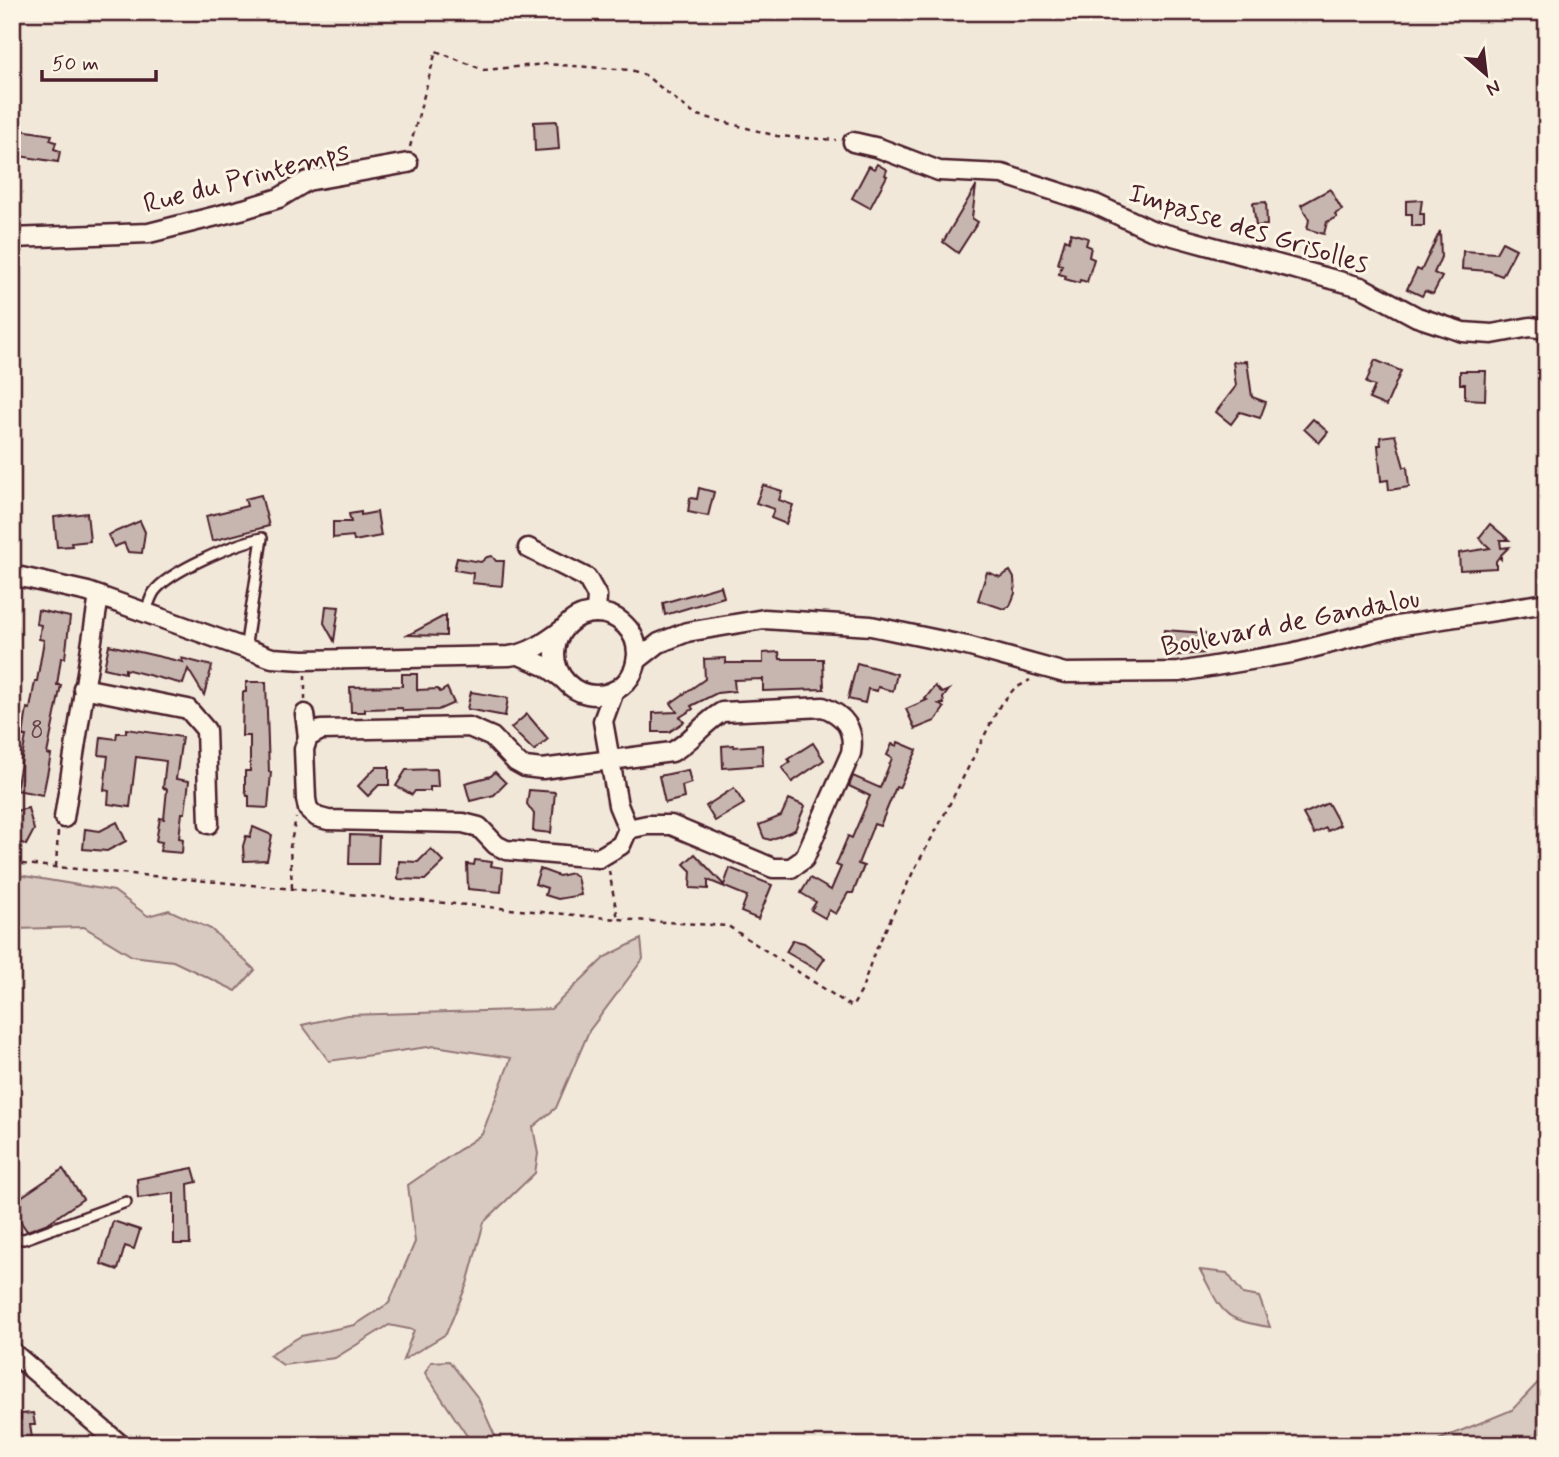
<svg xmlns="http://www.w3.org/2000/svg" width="1559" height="1457" viewBox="0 0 1559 1457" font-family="Mynerve,sans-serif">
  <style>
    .green { fill: #d8cac0; stroke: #917476; stroke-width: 2 }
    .building { fill: #c7b6af; stroke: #4a1f2b; stroke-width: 2 }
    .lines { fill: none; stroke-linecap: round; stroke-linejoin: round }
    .lane-casing { stroke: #4a1f2b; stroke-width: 14 }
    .street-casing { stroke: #4a1f2b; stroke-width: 23 }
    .path { stroke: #4a1f2b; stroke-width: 2.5; stroke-dasharray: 5 5; stroke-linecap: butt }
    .lane { stroke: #fcf5e5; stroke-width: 9 }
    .street { stroke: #fcf5e5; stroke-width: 18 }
    .labels { text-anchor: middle; stroke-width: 6; stroke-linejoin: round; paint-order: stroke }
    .number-label { font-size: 24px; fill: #69454c }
    .street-label { font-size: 28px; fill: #4a1f2b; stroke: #fcf5e5 }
  </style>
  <rect width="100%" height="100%" fill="#f1e8da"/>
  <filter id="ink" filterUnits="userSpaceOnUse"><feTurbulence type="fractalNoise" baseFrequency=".0143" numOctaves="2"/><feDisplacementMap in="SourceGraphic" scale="14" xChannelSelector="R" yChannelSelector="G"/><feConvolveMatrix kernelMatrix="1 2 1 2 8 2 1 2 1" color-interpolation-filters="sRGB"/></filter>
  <g filter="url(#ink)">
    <g class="green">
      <path d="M 12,874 L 114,891 L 148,916 L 169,910 L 211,929 L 255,970 L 236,991 L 173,961 L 132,956 L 84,927 L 16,929 L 12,927 Z"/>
      <path d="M 641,939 L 643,959 L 589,1031 L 556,1108 L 533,1127 L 538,1154 L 535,1173 L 484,1222 L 467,1284 L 446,1334 L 403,1360 L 414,1330 L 389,1325 L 335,1358 L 283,1365 L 269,1355 L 301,1336 L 355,1325 L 389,1303 L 415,1242 L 408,1185 L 482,1134 L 511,1058 L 435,1046 L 329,1061 L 302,1025 L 347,1015 L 551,1009 L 605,957 Z"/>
      <path d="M 1200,1270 L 1227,1273 L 1243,1294 L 1259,1297 L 1270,1327 C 1220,1320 1223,1312 1200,1270 Z"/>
      <path d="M 449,1361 L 478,1398 L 499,1445 L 473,1445 L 425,1373 L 431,1362 Z"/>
      <path d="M 1547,1373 L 1547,1445 L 1426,1445 L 1512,1410 Z"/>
    </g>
    <g class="building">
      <path d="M 557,121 L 559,149 L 535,151 L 534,122 Z"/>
      <path d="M 21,130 L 52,135 L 50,140 L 56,142 L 54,149 L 60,151 L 58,162 L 13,155 Z"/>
      <path d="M 877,164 L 887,170 L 885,175 L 887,176 L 870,208 L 852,198 L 869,166 L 874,169 Z"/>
      <path d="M 976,186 L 972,218 L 978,222 L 958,253 L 943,242 Z"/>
      <path d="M 1330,189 L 1342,210 L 1335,214 L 1337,217 L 1327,222 L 1324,234 L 1307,229 L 1309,220 L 1301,205 Z"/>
      <path d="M 1422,200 L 1420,214 L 1424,214 L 1424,226 L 1412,226 L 1412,214 L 1406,214 L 1406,201 Z"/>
      <path d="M 1266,202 L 1267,225 L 1256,226 L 1253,203 Z"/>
      <path d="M 1440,231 L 1441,257 L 1434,273 L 1442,277 L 1433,294 L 1425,291 L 1422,296 L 1407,289 L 1417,269 L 1421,271 Z"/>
      <path d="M 1071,233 L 1088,238 L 1086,245 L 1091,247 L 1089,257 L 1094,259 L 1087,282 L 1080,280 L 1079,283 L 1065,279 L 1066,276 L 1059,274 L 1062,265 L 1058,264 L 1065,239 L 1069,241 Z"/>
      <path d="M 1502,242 L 1516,249 L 1502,276 L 1489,271 L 1462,269 L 1463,251 L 1496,253 Z"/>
      <path d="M 1375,360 L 1401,371 L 1386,406 L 1369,399 L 1375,386 L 1366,383 Z"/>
      <path d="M 1247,361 L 1252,397 L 1266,402 L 1260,418 L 1240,412 L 1231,424 L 1216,412 L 1236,386 L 1233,362 Z"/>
      <path d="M 1460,371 L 1486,371 L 1485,400 L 1465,399 L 1465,384 L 1460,384 Z"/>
      <path d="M 1313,419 L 1328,432 L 1319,443 L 1304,429 Z"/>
      <path d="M 1395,435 L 1404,467 L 1407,467 L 1409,487 L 1389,490 L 1388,480 L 1381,481 L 1378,445 L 1381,445 L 1380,437 Z"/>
      <path d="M 763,485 L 782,491 L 779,500 L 793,505 L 786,524 L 771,518 L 774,509 L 756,503 Z"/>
      <path d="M 699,488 L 714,492 L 708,516 L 688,512 L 690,498 L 697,499 Z"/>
      <path d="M 261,495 L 269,526 L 212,541 L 206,516 L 247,506 L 245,499 Z"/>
      <path d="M 361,512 L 361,515 L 377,512 L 381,536 L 354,541 L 353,536 L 333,538 L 333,522 L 351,522 L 349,514 Z"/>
      <path d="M 87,513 L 90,541 L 71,543 L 72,546 L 57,547 L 54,517 Z"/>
      <path d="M 140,521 L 145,532 L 142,553 L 128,552 L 124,543 L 114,547 L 108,535 Z"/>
      <path d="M 1490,524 L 1509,540 L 1500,540 L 1501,548 L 1509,547 L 1501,555 L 1501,559 L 1499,557 L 1496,561 L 1496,568 L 1460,570 L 1459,553 L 1490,548 L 1479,538 Z"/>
      <path d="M 492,556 L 496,561 L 504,561 L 502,586 L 472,583 L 473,573 L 454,570 L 457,558 L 481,562 L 487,557 Z"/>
      <path d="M 1010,571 L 1014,578 L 1015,593 L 1010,606 L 1004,609 L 978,600 L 987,572 L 1000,577 Z"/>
      <path d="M 721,586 L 724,597 L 665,615 L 663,603 Z"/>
      <path d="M 326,606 L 339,607 L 334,641 L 324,623 Z"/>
      <path d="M 38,610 L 70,617 L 65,658 L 61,658 L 57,685 L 61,685 L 47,754 L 51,755 L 43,795 L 16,790 L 26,736 L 23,736 L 27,708 L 30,709 L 35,681 L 37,681 L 44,640 L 39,639 L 41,625 L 36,624 Z"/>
      <path d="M 446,615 L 446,636 L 408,635 Z"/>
      <path d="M 1164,630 L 1205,633 L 1204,653 L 1169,656 L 1170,647 L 1162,646 Z"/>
      <path d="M 109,645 L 183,662 L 181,658 L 212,666 L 204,695 L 188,669 L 183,684 L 125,669 L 125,673 L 104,668 Z"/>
      <path d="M 779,652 L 780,659 L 823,659 L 824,689 L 763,691 L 763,679 L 734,680 L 735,691 L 717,693 L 691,706 L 693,709 L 680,717 L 684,722 L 669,732 L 653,732 L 653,713 L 677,712 L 671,703 L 705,679 L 704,659 L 726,658 L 726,663 L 763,663 L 763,653 Z"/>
      <path d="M 857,663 L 897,674 L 893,691 L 878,687 L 877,691 L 868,689 L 865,703 L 848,699 Z"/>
      <path d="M 402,674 L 417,674 L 417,690 L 438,689 L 440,692 L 447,688 L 454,703 L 438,710 L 403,711 L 402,708 L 365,709 L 365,712 L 351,712 L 350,687 L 402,686 Z"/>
      <path d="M 246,682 L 266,682 L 269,772 L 271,772 L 268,808 L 249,807 L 249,796 L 247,796 L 245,789 L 245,771 L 250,771 L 250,736 L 242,736 L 243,692 L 246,692 Z"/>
      <path d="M 935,686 L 942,693 L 949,690 L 943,698 L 944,704 L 939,704 L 944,708 L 935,721 L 915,729 L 906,709 L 927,700 L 925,699 Z"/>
      <path d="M 471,692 L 508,698 L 505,716 L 467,709 Z"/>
      <path d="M 527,714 L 548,739 L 534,751 L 511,728 Z"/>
      <path d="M 126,729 L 182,737 L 176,779 L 189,781 L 185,813 L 182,813 L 179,838 L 183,839 L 182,853 L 160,851 L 162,842 L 156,841 L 160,818 L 164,819 L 167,789 L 163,788 L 166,761 L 136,757 L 130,807 L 108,804 L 109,791 L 104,790 L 108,756 L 99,755 L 101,737 L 116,739 L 117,733 L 126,733 Z"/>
      <path d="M 898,742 L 917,750 L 899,788 L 896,787 L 880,826 L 874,824 L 858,864 L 864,866 L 853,893 L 848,893 L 836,914 L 829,910 L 825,918 L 811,910 L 816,902 L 801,893 L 810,878 L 831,890 L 841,867 L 836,865 L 848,836 L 852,838 L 870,796 L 849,786 L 853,776 L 880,788 L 892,758 L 887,755 L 892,744 L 897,746 Z"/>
      <path d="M 813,743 L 824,760 L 792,782 L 782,768 L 790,762 L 788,759 Z"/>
      <path d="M 734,745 L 734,747 L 762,745 L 763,765 L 723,768 L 722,746 Z"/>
      <path d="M 376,767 L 389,767 L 389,785 L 379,785 L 368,796 L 358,786 Z"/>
      <path d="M 437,769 L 438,787 L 430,787 L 430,791 L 415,791 L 412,795 L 396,786 L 406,770 Z"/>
      <path d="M 688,770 L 691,783 L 682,786 L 684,798 L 665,803 L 659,776 Z"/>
      <path d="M 495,772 L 506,783 L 494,795 L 470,801 L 465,783 L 491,776 Z"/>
      <path d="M 734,788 L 744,804 L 715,821 L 706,806 Z"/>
      <path d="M 529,790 L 555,792 L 551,833 L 533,831 L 534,814 L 527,804 Z"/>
      <path d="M 789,799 L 805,806 L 795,830 L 770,840 L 764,838 L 759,825 L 781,816 Z"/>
      <path d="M 1328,803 L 1340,825 L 1328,831 L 1326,828 L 1314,834 L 1303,814 Z"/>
      <path d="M 28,808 L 34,830 L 26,845 L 12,837 L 16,831 L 12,812 Z"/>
      <path d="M 117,822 L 126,841 L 107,851 L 83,849 L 85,829 L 100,831 Z"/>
      <path d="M 253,827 L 272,835 L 267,860 L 244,861 L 243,846 L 246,836 L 250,837 Z"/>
      <path d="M 350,835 L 379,836 L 378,864 L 349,864 Z"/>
      <path d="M 431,849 L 444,862 L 425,880 L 398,879 L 399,861 L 418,862 Z"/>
      <path d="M 695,854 L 724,885 L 730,868 L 772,885 L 758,919 L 741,912 L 747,896 L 708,880 L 708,889 L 690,888 L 691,871 L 684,864 Z"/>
      <path d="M 475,860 L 492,862 L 491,866 L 503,868 L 501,892 L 468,889 L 467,864 L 474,865 Z"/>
      <path d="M 540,869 L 559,876 L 572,873 L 577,877 L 581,895 L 558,899 L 545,895 L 547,888 L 535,884 Z"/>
      <path d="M 793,940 L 804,943 L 825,958 L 817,970 L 786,952 Z"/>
      <path d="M 193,1168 L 197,1182 L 188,1184 L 190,1244 L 174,1244 L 174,1193 L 138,1198 L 137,1179 Z"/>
      <path d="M 63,1169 L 83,1199 L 48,1223 L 27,1231 L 12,1209 L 12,1203 Z"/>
      <path d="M 113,1221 L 140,1230 L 134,1249 L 125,1246 L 118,1270 L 101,1264 Z"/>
      <path d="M 33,1413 L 35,1425 L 30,1425 L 32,1438 L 12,1441 L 12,1420 L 21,1419 L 21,1414 Z"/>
    </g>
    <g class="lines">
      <g class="lane-casing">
        <g id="lane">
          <path d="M 145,613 C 148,607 150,598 154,592 C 169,571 236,543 262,538 L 245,650"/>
          <path d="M 12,1238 L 24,1239 L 126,1202"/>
        </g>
      </g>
      <g class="street-casing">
        <g id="street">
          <path d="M 853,142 L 879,148 L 939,171 L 1002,174 L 1095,204 L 1151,230 L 1361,287 L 1417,317 L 1463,332 L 1492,334 L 1530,327 L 1547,329"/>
          <path d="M 12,238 L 149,233 L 244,209 L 279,198 L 307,181 L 408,163"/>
          <path d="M 528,548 L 587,578 L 597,596 L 596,613"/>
          <path d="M 12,575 L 88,592 L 272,658 L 304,660 L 509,656 C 529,654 546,642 562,630"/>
          <circle cx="596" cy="654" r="41"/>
          <path d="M 519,655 L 547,667 L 562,678"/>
          <path d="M 636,661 L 659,643 L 687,632 L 764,619 L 871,626 L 967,646 L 1065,673 L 1179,672 L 1292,653 L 1397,626 L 1547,603"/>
          <path d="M 83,688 L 188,709 L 206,730 L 209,824"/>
          <path d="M 305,714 L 308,737 L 304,749 L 306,799 L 308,809 L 317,817 L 328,820 L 463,823 L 479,827 L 496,845 L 506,850 L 599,858 L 621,845 L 628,829 L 618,805 L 603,721 L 614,691"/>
          <path d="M 308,737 L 321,730 L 469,727 L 492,737 L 516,762 L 525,767 L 542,769 L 672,752 C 691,742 703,723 722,712 L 823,707 C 845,715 855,730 851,753 L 804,859 L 791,868 L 773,868 L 671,825 L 647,825 L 628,829"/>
          <path d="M 64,818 L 99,596"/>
          <path d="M 12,1352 L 121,1445"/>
        </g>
      </g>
      <g class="path">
        <path d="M 410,147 L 436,51 L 484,70 L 546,64 L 631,70 L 645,75 L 694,114 L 777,136 L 836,140"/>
        <path d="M 305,675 L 305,700"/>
        <path d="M 12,863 L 618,919 L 728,926 L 852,1007 L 861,992 L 873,956 L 914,870 L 940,823 L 1000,705 L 1014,689 L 1030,680"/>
        <path d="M 56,867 L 58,831"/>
        <path d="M 609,871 L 618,919"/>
        <path d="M 292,888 L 290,847 L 296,818"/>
      </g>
      <use href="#lane" class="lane"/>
      <use href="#street" class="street"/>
    </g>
  </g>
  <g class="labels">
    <g class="number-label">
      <text x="37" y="737">8</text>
    </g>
    <g class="street-label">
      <text transform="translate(246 176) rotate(-15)" y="10">Rue du Printemps</text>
      <text transform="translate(1249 227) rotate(17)" y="10">Impasse des Grisolles</text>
      <text transform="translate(1290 621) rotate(-11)" y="10">Boulevard de Gandalou</text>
    </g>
  </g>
  <rect width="1559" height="1457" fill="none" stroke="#fcf5e5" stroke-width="42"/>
  <rect x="21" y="21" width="1517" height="1415" fill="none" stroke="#4a1f2b" stroke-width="2.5" filter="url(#ink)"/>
  <g transform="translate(1486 74) rotate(152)" stroke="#fcf5e5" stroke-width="5" paint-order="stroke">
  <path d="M0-5L12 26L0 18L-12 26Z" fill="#4a1f2b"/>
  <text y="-10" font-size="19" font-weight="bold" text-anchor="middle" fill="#4a1f2b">N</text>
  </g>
  <path d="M42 70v10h114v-10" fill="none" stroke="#4a1f2b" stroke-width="3.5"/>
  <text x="52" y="70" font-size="21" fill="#4a1f2b" stroke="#fcf5e5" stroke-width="5" paint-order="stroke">50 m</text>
</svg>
